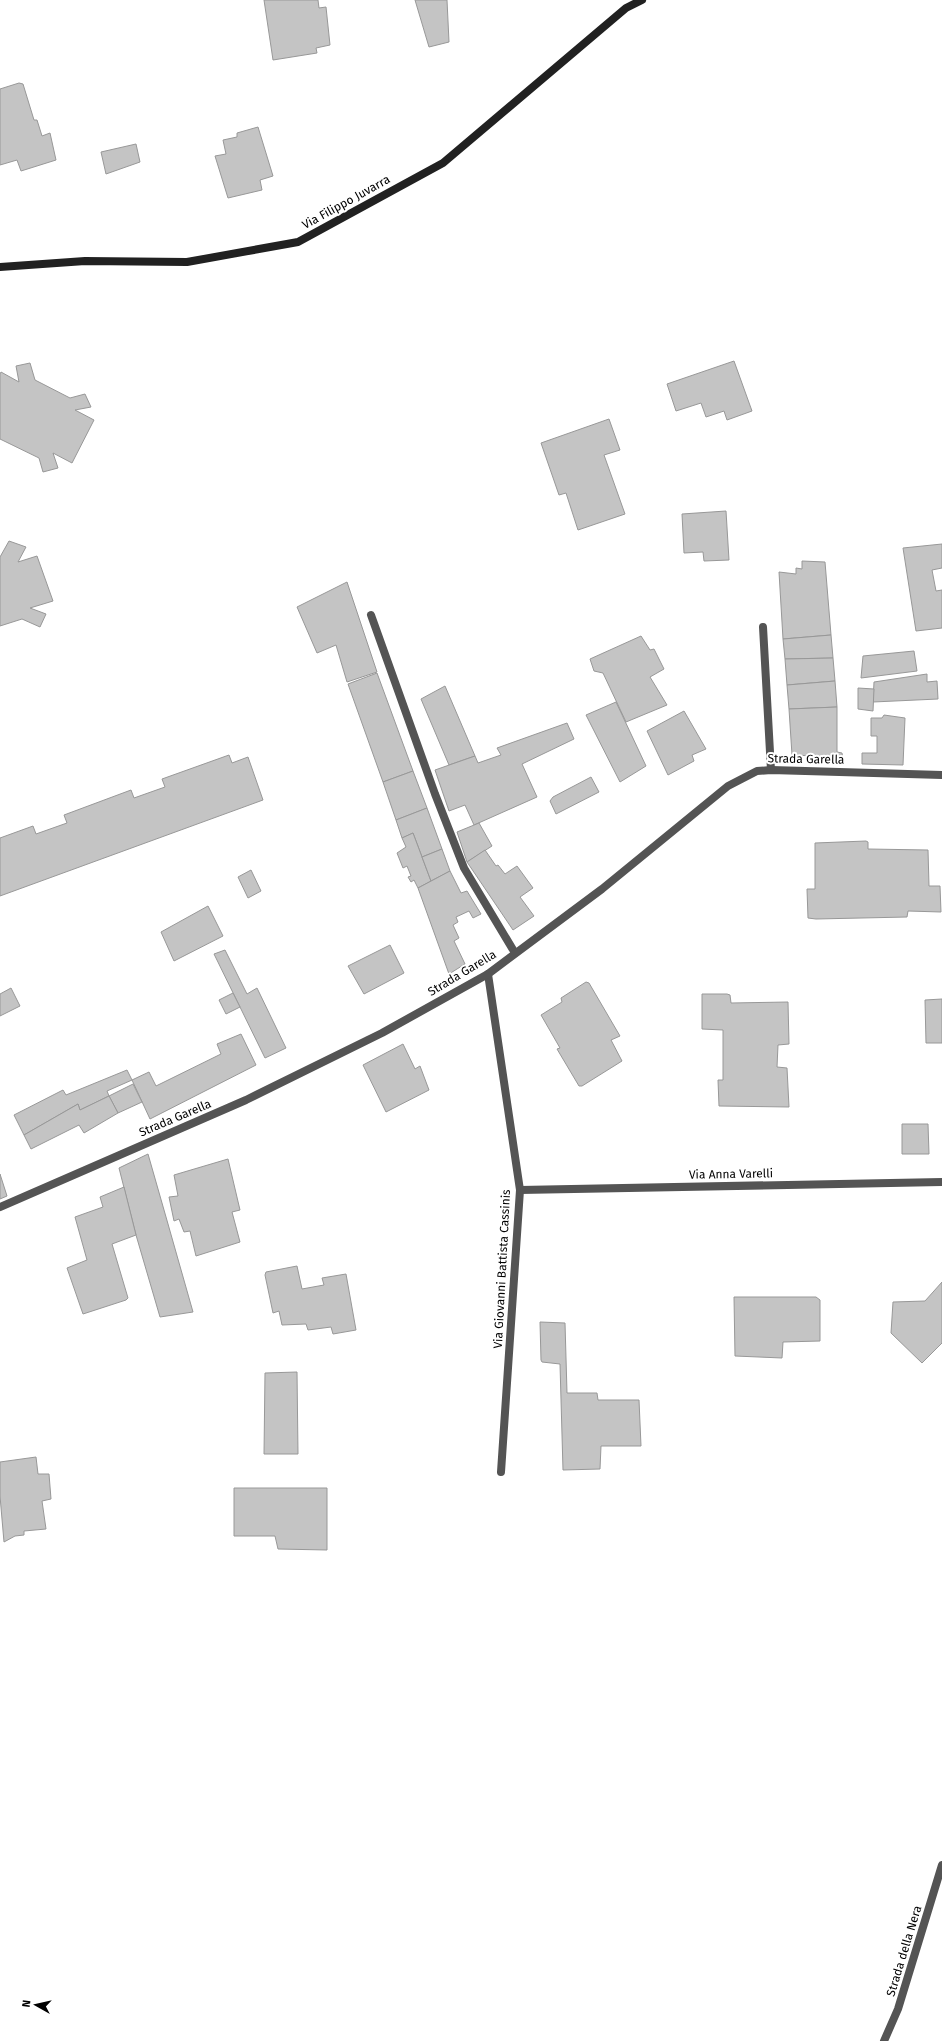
<svg xmlns="http://www.w3.org/2000/svg" width="942" height="2041" viewBox="0 0 942 2041" font-family="'Fira Sans',sans-serif">
  <style>
    .building { fill: #c4c4c4; stroke: #989898 }
    .lines { fill: none; stroke-linecap: round; stroke-linejoin: round }
    .service { stroke: #545454; stroke-width: 8 }
    .minor { stroke: #545454; stroke-width: 8 }
    .secondary { stroke: #212121; stroke-width: 8 }
    .labels { text-anchor: middle; stroke-width: 4; stroke-linejoin: round; paint-order: stroke }
    .street-label { font-size: 12px; fill: #000; stroke: #fff }
  </style>
  <rect width="100%" height="100%" fill="#fff"/>
  <g class="building">
    <path d="M 264,0 L 318,0 L 319,8 L 326,7 L 330,45 L 316,48 L 317,53 L 273,60 Z"/>
    <path d="M 415,0 L 447,0 L 449,42 L 429,47 Z"/>
    <path d="M 19,83 L 23,84 L 34,120 L 37,120 L 42,136 L 50,133 L 56,160 L 21,171 L 17,160 L 0,165 L 0,89 Z"/>
    <path d="M 258,127 L 273,176 L 260,180 L 262,190 L 228,198 L 215,156 L 226,154 L 223,140 L 237,137 L 237,133 Z"/>
    <path d="M 136,144 L 140,162 L 106,174 L 101,152 Z"/>
    <path d="M 734,361 L 752,411 L 727,420 L 724,411 L 706,417 L 701,403 L 676,411 L 667,384 Z"/>
    <path d="M 30,363 L 35,380 L 70,398 L 85,394 L 91,407 L 75,410 L 94,420 L 72,463 L 53,453 L 58,468 L 43,472 L 39,458 L 0,439 L 0,374 L 1,372 L 19,382 L 16,366 Z"/>
    <path d="M 609,419 L 620,450 L 604,455 L 625,514 L 578,530 L 566,493 L 559,495 L 541,443 Z"/>
    <path d="M 726,511 L 729,560 L 704,561 L 703,552 L 684,553 L 682,514 Z"/>
    <path d="M 9,541 L 26,547 L 18,562 L 37,556 L 53,601 L 30,608 L 46,614 L 40,627 L 22,619 L 0,626 L 0,557 Z"/>
    <path d="M 942,544 L 942,568 L 932,570 L 936,591 L 942,590 L 942,628 L 916,631 L 903,548 Z"/>
    <path d="M 802,561 L 825,562 L 831,635 L 783,639 L 779,572 L 796,574 L 796,568 L 802,569 Z"/>
    <path d="M 347,582 L 377,672 L 347,682 L 336,645 L 317,653 L 297,607 Z"/>
    <path d="M 831,635 L 833,658 L 785,659 L 783,639 Z"/>
    <path d="M 641,636 L 650,650 L 654,649 L 664,669 L 650,677 L 667,705 L 626,722 L 603,673 L 594,671 L 590,659 Z"/>
    <path d="M 914,651 L 917,671 L 861,678 L 863,656 Z"/>
    <path d="M 833,658 L 835,681 L 787,685 L 785,659 Z"/>
    <path d="M 377,673 L 413,771 L 383,782 L 348,684 Z"/>
    <path d="M 927,674 L 927,682 L 937,681 L 938,699 L 873,702 L 874,682 Z"/>
    <path d="M 835,681 L 837,707 L 789,709 L 787,685 Z"/>
    <path d="M 445,686 L 475,756 L 449,765 L 421,699 Z"/>
    <path d="M 858,688 L 874,689 L 873,711 L 858,709 Z"/>
    <path d="M 616,702 L 646,766 L 620,782 L 586,715 Z"/>
    <path d="M 837,707 L 837,752 L 842,753 L 844,764 L 839,764 L 838,757 L 792,755 L 789,709 Z"/>
    <path d="M 684,711 L 706,749 L 692,755 L 694,761 L 668,775 L 647,731 Z"/>
    <path d="M 884,715 L 905,718 L 903,765 L 862,764 L 862,753 L 877,753 L 877,736 L 871,736 L 871,718 L 882,718 Z"/>
    <path d="M 567,723 L 574,739 L 522,764 L 537,797 L 474,825 L 465,805 L 449,811 L 435,770 L 475,756 L 478,763 L 501,755 L 497,748 Z"/>
    <path d="M 229,755 L 232,763 L 248,757 L 263,800 L 0,896 L 0,838 L 33,826 L 36,834 L 67,823 L 64,815 L 131,790 L 134,798 L 165,787 L 162,779 Z"/>
    <path d="M 413,771 L 427,808 L 396,820 L 383,782 Z"/>
    <path d="M 591,777 L 599,792 L 556,814 L 550,801 L 553,797 Z"/>
    <path d="M 427,808 L 442,849 L 422,857 L 413,833 L 402,838 L 396,820 Z"/>
    <path d="M 479,823 L 492,846 L 467,862 L 457,832 Z"/>
    <path d="M 413,833 L 431,881 L 418,888 L 414,880 L 411,882 L 408,877 L 411,876 L 407,866 L 403,868 L 397,853 L 406,847 L 402,838 Z"/>
    <path d="M 866,841 L 868,842 L 868,849 L 928,850 L 929,886 L 940,886 L 941,912 L 908,911 L 907,917 L 816,919 L 808,918 L 807,889 L 815,889 L 815,843 Z"/>
    <path d="M 442,849 L 450,871 L 431,881 L 422,857 Z"/>
    <path d="M 485,850 L 496,866 L 498,865 L 505,874 L 517,866 L 533,888 L 520,897 L 534,916 L 513,930 L 467,862 Z"/>
    <path d="M 251,870 L 261,891 L 248,898 L 238,877 Z"/>
    <path d="M 450,871 L 461,893 L 467,891 L 481,914 L 473,918 L 469,911 L 456,917 L 458,922 L 453,925 L 459,938 L 454,941 L 465,964 L 449,974 L 418,888 Z"/>
    <path d="M 208,906 L 223,936 L 174,961 L 161,932 Z"/>
    <path d="M 390,945 L 404,973 L 364,994 L 348,966 Z"/>
    <path d="M 225,950 L 247,994 L 257,988 L 286,1048 L 265,1058 L 214,954 Z"/>
    <path d="M 586,982 L 589,983 L 620,1036 L 611,1040 L 622,1061 L 582,1086 L 579,1086 L 557,1049 L 560,1048 L 541,1015 L 562,1002 L 561,998 Z"/>
    <path d="M 11,988 L 20,1006 L 0,1016 L 0,994 Z"/>
    <path d="M 233,993 L 240,1007 L 226,1014 L 219,1000 Z"/>
    <path d="M 702,994 L 727,994 L 730,995 L 731,1003 L 788,1002 L 789,1044 L 778,1045 L 777,1067 L 787,1068 L 789,1107 L 719,1106 L 718,1080 L 723,1080 L 723,1030 L 702,1029 Z"/>
    <path d="M 942,999 L 942,1043 L 926,1043 L 925,1000 Z"/>
    <path d="M 241,1034 L 256,1065 L 150,1119 L 132,1080 L 149,1072 L 156,1086 L 221,1054 L 217,1044 Z"/>
    <path d="M 403,1044 L 415,1069 L 420,1066 L 429,1090 L 386,1112 L 363,1065 Z"/>
    <path d="M 127,1070 L 132,1080 L 107,1091 L 109,1096 L 80,1110 L 78,1104 L 24,1135 L 14,1115 L 63,1090 L 66,1095 Z"/>
    <path d="M 133,1084 L 142,1102 L 118,1113 L 109,1096 Z"/>
    <path d="M 109,1096 L 118,1113 L 84,1133 L 79,1125 L 31,1149 L 24,1135 L 78,1104 L 80,1110 Z"/>
    <path d="M 902,1124 L 928,1124 L 929,1154 L 902,1154 Z"/>
    <path d="M 148,1154 L 168,1224 L 193,1312 L 160,1317 L 136,1235 L 119,1168 Z"/>
    <path d="M 228,1159 L 240,1210 L 232,1212 L 240,1242 L 196,1256 L 190,1231 L 184,1232 L 179,1219 L 174,1221 L 169,1197 L 178,1196 L 174,1175 Z"/>
    <path d="M 0,1174 L 7,1196 L 0,1199 Z"/>
    <path d="M 124,1187 L 136,1235 L 112,1244 L 128,1298 L 126,1300 L 83,1314 L 67,1268 L 87,1260 L 75,1217 L 103,1207 L 100,1197 Z"/>
    <path d="M 297,1266 L 302,1289 L 324,1285 L 322,1278 L 346,1274 L 356,1330 L 333,1334 L 331,1327 L 308,1330 L 306,1324 L 282,1325 L 279,1311 L 273,1313 L 265,1275 L 266,1272 Z"/>
    <path d="M 942,1282 L 942,1343 L 922,1363 L 891,1333 L 893,1302 L 925,1301 Z"/>
    <path d="M 734,1297 L 816,1297 L 820,1300 L 820,1341 L 783,1342 L 782,1358 L 735,1356 Z"/>
    <path d="M 540,1322 L 565,1323 L 567,1393 L 597,1393 L 598,1400 L 639,1400 L 641,1446 L 601,1446 L 600,1469 L 563,1470 L 560,1364 L 542,1362 L 541,1360 Z"/>
    <path d="M 297,1372 L 298,1454 L 264,1454 L 265,1373 Z"/>
    <path d="M 36,1457 L 38,1474 L 49,1474 L 51,1499 L 42,1501 L 46,1529 L 24,1531 L 24,1535 L 15,1536 L 4,1542 L 0,1496 L 0,1462 Z"/>
    <path d="M 234,1488 L 327,1488 L 327,1550 L 278,1549 L 275,1536 L 234,1536 Z"/>
  </g>
  <g class="lines">
    <path class="service" d="M 371,615 L 435,794 L 464,868 L 515,953"/>
    <g class="minor">
      <path d="M 763,627 L 771,770"/>
      <path d="M 488,974 L 520,1190 L 501,1472"/>
      <path d="M 520,1190 L 942,1182"/>
      <path d="M 0,1207 L 246,1100 L 382,1033 L 488,974 L 602,889 L 728,786 L 757,771 L 771,770 L 942,775"/>
      <path d="M 884,2041 L 898,2009 L 942,1865"/>
    </g>
    <path class="secondary" d="M 0,267 L 85,261 L 187,262 L 298,242 L 443,163 L 626,8 L 642,0"/>
  </g>
  <g class="labels">
    <g class="street-label">
      <text transform="translate(346 202) rotate(-29)" y="4">Via Filippo Juvarra</text>
      <text transform="translate(806 759) rotate(1)" y="4">Strada Garella</text>
      <text transform="translate(462 973) rotate(-31)" y="4">Strada Garella</text>
      <text transform="translate(175 1118) rotate(-23)" y="4">Strada Garella</text>
      <text transform="translate(731 1174) rotate(-1)" y="4">Via Anna Varelli</text>
      <text transform="translate(502 1269) rotate(-87)" y="4">Via Giovanni Battista Cassinis</text>
      <text transform="translate(904 1951) rotate(-73)" y="4">Strada della Nera</text>
    </g>
  </g>
  <g transform="translate(36 2005) rotate(278)" stroke="#ffffff" stroke-width="3" paint-order="stroke">
  <path d="M0-3L7 15L0 10L-7 15Z" fill="#000000"/>
  <text y="-6" font-size="11" font-weight="bold" text-anchor="middle" fill="#000000">N</text>
  </g>
</svg>
